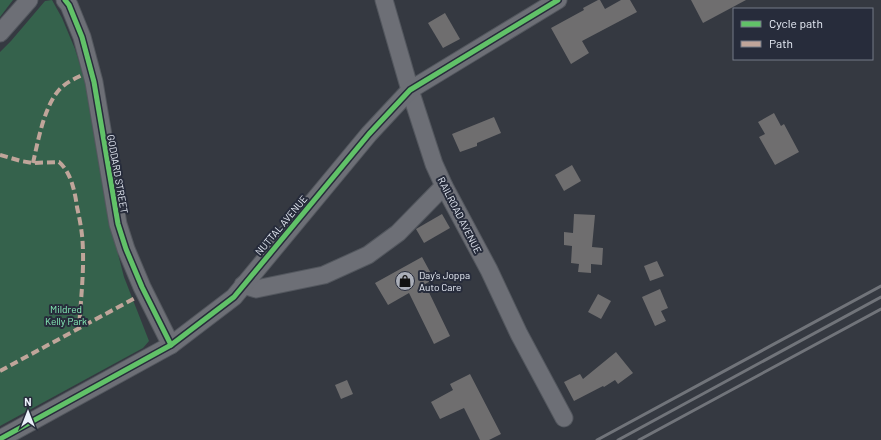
<svg xmlns="http://www.w3.org/2000/svg" width="881" height="440" viewBox="0 0 881 440" font-family="Barlow,sans-serif">
  <style>
    .green { fill: #35624c }
    .building { fill: #6f6e6f }
    .lines { fill: none; stroke-linecap: round; stroke-linejoin: round }
    .minor-casing { stroke: #53575e; stroke-width: 19 }
    .minor { stroke: #6d6f76; stroke-width: 17 }
    .rail { stroke: #71747a; stroke-width: 3 }
    .quiet { stroke: #c0a59a; stroke-width: 4; stroke-dasharray: 8 4; stroke-linecap: butt }
    .cycleway-casing { stroke: #272c3b; stroke-width: 8 }
    .cycleway { stroke: #61c268; stroke-width: 5 }
    .labels { text-anchor: middle; stroke-width: 4; stroke-linejoin: round; paint-order: stroke }
    .street-label { font-size: 10px; fill: #eaeff9; stroke: #272c3b }
    .poi-label { font-size: 10px; fill: #eaeff9; stroke: #272c3b; text-anchor: start }
    .park-label { font-size: 10px; fill: #87eeb9; stroke: #272c3b }
  </style>
  <rect width="100%" height="100%" fill="#353941"/>
  <g class="green">
    <path d="M 0,0 L 13,0 L 0,17 Z"/>
    <path d="M 52,0 L 62,18 L 75,49 L 85,81 L 111,227 L 124,277 L 149,341 L 143,348 L 0,426 L 0,52 L 11,41 L 45,1 Z"/>
  </g>
  <g class="building">
    <path d="M 598,0 L 600,0 L 605,9 L 621,0 L 630,0 L 637,12 L 582,41 L 589,53 L 571,64 L 551,28 L 584,10 L 583,8 Z"/>
    <path d="M 691,0 L 746,0 L 703,23 Z"/>
    <path d="M 445,13 L 460,39 L 443,48 L 428,23 Z"/>
    <path d="M 774,113 L 781,126 L 784,124 L 799,152 L 775,165 L 759,137 L 765,134 L 758,122 Z"/>
    <path d="M 494,117 L 501,133 L 477,143 L 477,146 L 460,152 L 452,134 Z"/>
    <path d="M 572,165 L 581,181 L 564,191 L 555,175 Z"/>
    <path d="M 442,214 L 450,228 L 424,243 L 416,229 Z"/>
    <path d="M 574,214 L 595,215 L 592,247 L 603,248 L 602,265 L 591,264 L 591,273 L 578,272 L 579,264 L 571,263 L 572,246 L 564,245 L 564,232 L 573,233 Z"/>
    <path d="M 422,257 L 434,279 L 425,284 L 450,336 L 434,344 L 409,293 L 388,305 L 375,283 Z"/>
    <path d="M 657,261 L 664,276 L 650,281 L 644,266 Z"/>
    <path d="M 660,289 L 668,308 L 661,311 L 666,321 L 655,326 L 642,297 Z"/>
    <path d="M 598,294 L 611,301 L 601,319 L 588,312 Z"/>
    <path d="M 616,352 L 633,373 L 618,384 L 615,380 L 604,387 L 603,386 L 574,401 L 564,382 L 580,374 L 583,379 Z"/>
    <path d="M 470,374 L 501,434 L 489,440 L 480,440 L 464,408 L 440,419 L 431,402 L 453,390 L 450,384 Z"/>
    <path d="M 347,380 L 353,394 L 341,399 L 335,385 Z"/>
  </g>
  <g class="lines">
    <g class="minor-casing">
      <g id="minor">
        <path d="M 65,0 L 69,5 L 82,37 L 94,82 L 118,224 L 126,249 L 142,287 L 171,345"/>
        <path d="M 384,0 L 410,90 L 434,164 L 444,186 L 489,270 L 519,334 L 564,418"/>
        <path d="M 0,33 L 29,0"/>
        <path d="M 243,285 L 256,289 L 324,275 L 368,255 L 398,233 L 444,186"/>
        <path d="M 0,439 L 171,345 L 234,297 L 369,134 L 410,90 L 558,0"/>
      </g>
    </g>
    <use href="#minor" class="minor"/>
    <g class="rail">
      <path d="M 597,440 L 881,286"/>
      <path d="M 618,440 L 881,297"/>
      <path d="M 639,440 L 881,309"/>
    </g>
    <g class="quiet">
      <path d="M 0,155 L 21,161 L 33,163 L 59,162 C 71,172 75,192 77,207 C 79,216 81,226 82,235 C 85,265 81,297 79,328"/>
      <path d="M 33,163 C 38,141 44,107 59,90 C 65,83 74,79 82,75"/>
      <path d="M 0,371 L 135,298"/>
    </g>
    <g class="cycleway-casing">
      <g id="cycleway">
        <path d="M 65,0 L 69,5 L 82,37 L 94,82 L 118,224 L 126,249 L 142,287 L 171,345"/>
        <path d="M 0,439 L 171,345 L 234,297 L 369,134 L 410,90 L 558,0"/>
      </g>
    </g>
    <use href="#cycleway" class="cycleway"/>
  </g>
  <defs>
    <g id="shop-disc" transform="scale(1)"><circle r="9.5" fill="#abafb9" stroke="#272c3b"/><path d="M-5-2.5h2.3a2.7 3.5 0 0 1 5.4 0H5L5.5 6h-11ZM-1.5-2.5h3a1.5 2.3 0 0 0-3 0Z" fill="#111"/></g>
  </defs>
  <g fill-rule="evenodd">
    <use href="#shop-disc" x="405" y="281"/>
  </g>
  <g class="labels">
    <g class="street-label">
      <text transform="translate(118 174) rotate(80)" y="4">GODDARD STREET</text>
      <text transform="translate(460 215) rotate(63)" y="4">RAILROAD AVENUE</text>
      <text transform="translate(281 225) rotate(-50)" y="4">NUTTAL AVENUE</text>
    </g>
    <g class="poi-label">
      <text x="419" y="279">Day's Joppa<tspan x="419" dy="12">Auto Care</tspan></text>
    </g>
    <g class="park-label">
      <text x="66" y="313">Mildred<tspan x="66" dy="12">Kelly Park</tspan></text>
    </g>
  </g>
  <rect x="733" y="8" width="140" height="52" fill="#272c3b" stroke="#757a87"/>
  <rect x="741" y="21" width="20" height="6" fill="#61c268" stroke="#757a87"/>
  <text x="769" y="28" font-size="12" fill="#eaeff9">Cycle path</text>
  <rect x="741" y="41" width="20" height="6" fill="#c0a59a" stroke="#757a87"/>
  <text x="769" y="48" font-size="12" fill="#eaeff9">Path</text>
  <g transform="translate(28 412)" stroke="#272c3b" stroke-width="3" paint-order="stroke">
  <path d="M0-3L7 15L0 10L-7 15Z" fill="#eaeff9"/>
  <text y="-6" font-size="11" font-weight="bold" text-anchor="middle" fill="#eaeff9">N</text>
  </g>
</svg>
